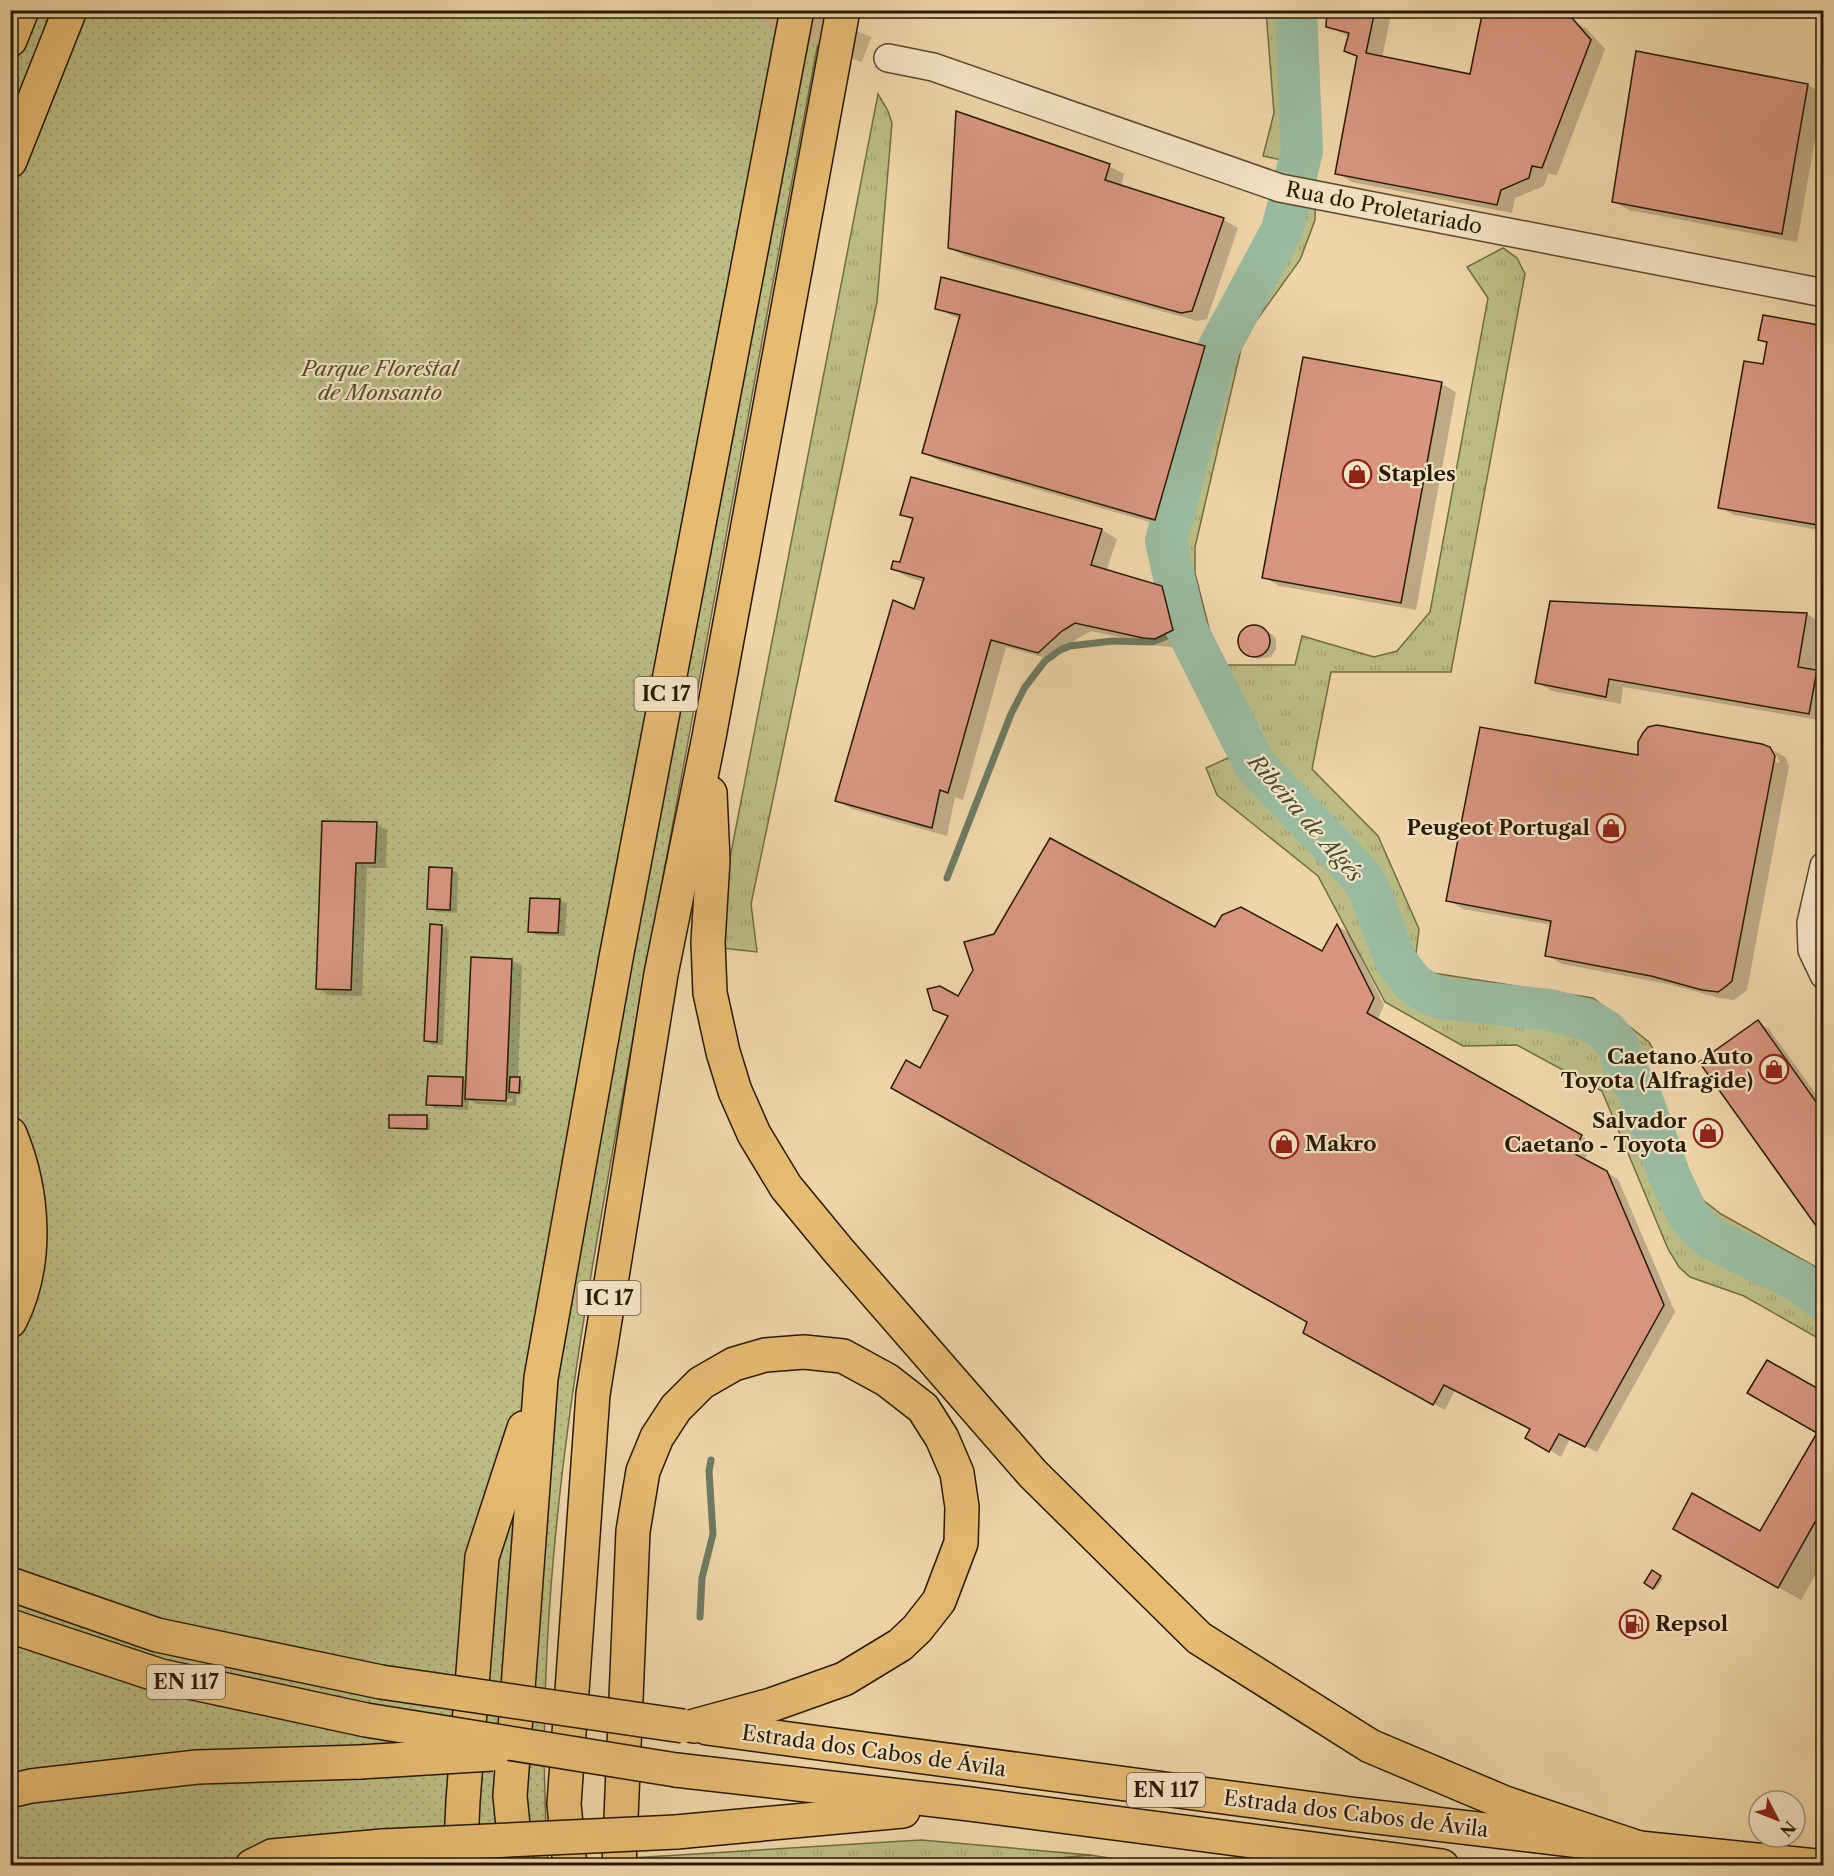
<svg xmlns="http://www.w3.org/2000/svg" width="1834" height="1876" viewBox="0 0 1834 1876" font-family="'Libre Caslon Text',serif">
  <style>
    .grass { fill: url(#grass-tufts); stroke: #726b44; stroke-width: 1.5 }
    .park { fill: url(#park-dots); stroke: #726b44; stroke-width: 1.5 }
    .shadow { fill: #0003; fill-rule: evenodd }
    .lines { fill: none; stroke-linecap: round; stroke-linejoin: round }
    .stream { stroke: #6e7a62; stroke-width: 7 }
    .river { stroke: #9bbaa2; stroke-width: 42 }
    .building { fill: #d89681; stroke: #2a1903; stroke-width: 1.5 }
    .minor-tunnel { stroke: #c7b087; stroke-width: 27; stroke-dasharray: 27 14; stroke-linecap: butt }
    .minor-casing { stroke: #5b482c; stroke-width: 30 }
    .major-casing { stroke: #2a1903; stroke-width: 36 }
    .highway-casing { stroke: #2a1903; stroke-width: 36 }
    .minor { stroke: #f4e4c6; stroke-width: 27 }
    .major { stroke: #e7bb74; stroke-width: 33 }
    .highway { stroke: #e7bb74; stroke-width: 33 }
    .highway-bridge-casing { stroke: #2a1903; stroke-width: 36; stroke-linecap: butt }
    .highway-bridge { stroke: #e7bb74; stroke-width: 33 }
    .labels { text-anchor: middle; stroke-width: 4.5; stroke-linejoin: round; paint-order: stroke }
    .shield { fill: #f4e4c6; stroke: #67563e; stroke-width: 1.5 }
    .shield-label { font-size: 20px; font-weight: bold; fill: #2a1903 }
    .street-label { font-size: 21px; fill: #2a1903; stroke: #f4e4c6 }
    .park-label { font-size: 21px; font-style: italic; fill: #564a2a; stroke: #f4e4c6 }
    .poi-label { font-size: 21px; font-weight: bold; fill: #2a1903; stroke: #f4e4c6; text-anchor: start }
    .water-label { font-size: 22px; font-style: italic; fill: #4c4933; stroke: #f4e4c6 }
  </style>
  <defs>
    <pattern id="grass-tufts" width="24" height="20" patternUnits="userSpaceOnUse" patternTransform="scale(1.5)"><rect width="24" height="20" fill="#bbbd85"/><path d="M3 7l-1-3M5 7V3M7 7l1-3M15 17l-1-3M17 17v-4M19 17l1-3" fill="none" stroke="#a1a271"/></pattern>
    <pattern id="park-dots" width="8" height="8" patternUnits="userSpaceOnUse" patternTransform="scale(1.5)"><rect width="8" height="8" fill="#bbbd85"/><path d="M2 2h.1M6 6h.1" fill="none" stroke="#a1a271" stroke-width="1.8" stroke-linecap="round"/></pattern>
  </defs>
  <rect width="100%" height="100%" fill="#eed6a8"/>
  <filter id="stains"><feTurbulence type="fractalNoise" baseFrequency=".00333" numOctaves="4"/><feColorMatrix values="0 0 0 0 .2 0 0 0 0 .09 0 0 0 0 .02 0 0 0 .5 -.17"/></filter>
  <radialGradient id="worn" r=".72"><stop offset=".6" stop-color="#630" stop-opacity="0"/><stop offset="1" stop-color="#630" stop-opacity=".3"/></radialGradient>
  <g class="grass">
    <path d="M 1266,11 L 1315,11 L 1318,106 L 1312,107 L 1316,166 L 1315,220 L 1300,260 L 1256,321 L 1241,349 L 1195,547 L 1195,573 L 1215,652 L 1225,665 L 1295,665 L 1302,636 L 1374,657 L 1397,651 L 1430,612 L 1488,298 L 1467,267 L 1503,248 L 1517,258 L 1525,274 L 1451,672 L 1331,672 L 1312,769 L 1378,836 L 1419,929 L 1414,970 L 1593,998 L 1649,1042 L 1653,1049 L 1640,1057 L 1661,1101 L 1688,1180 L 1699,1197 L 1721,1214 L 1823,1271 L 1823,1341 L 1744,1296 L 1690,1277 L 1679,1267 L 1668,1249 L 1602,1091 L 1517,1045 L 1463,1046 L 1385,1002 L 1318,876 L 1217,795 L 1206,768 L 1230,757 L 1185,646 L 1179,648 L 1151,537 L 1209,331 L 1256,256 L 1284,206 L 1291,162 L 1263,156 L 1274,113 Z"/>
    <path d="M 878,94 L 888,111 L 892,123 L 877,302 L 751,904 L 757,952 L 722,948 L 722,902 L 731,853 Z"/>
    <path d="M 921,1840 L 1090,1855 L 988,1866 L 632,1866 L 631,1858 Z"/>
  </g>
  <g class="park">
    <path d="M 11,11 L 824,11 C 761,348 696,685 636,1022 C 586,1300 529,1582 548,1865 L 11,1866 Z"/>
    <path d="M 1090,1855 L 1154,1865 L 988,1865 Z"/>
  </g>
  <g class="shadow">
    <path d="M 1329,10 L 1392,10 L 1382,58 L 1471,76 L 1571,20 L 1587,29 L 1605,49 L 1557,175 L 1548,174 L 1544,186 L 1515,198 L 1512,213 L 1352,182 L 1337,173 L 1358,57 L 1346,50 L 1350,37 L 1328,26 Z"/>
    <path d="M 1808,85 L 1823,94 L 1797,242 L 1629,210 L 1614,202 Z"/>
    <path d="M 1109,166 L 1124,174 L 1121,186 L 1224,220 L 1238,228 L 1207,319 L 1197,321 L 965,256 L 950,248 Z"/>
    <path d="M 937,308 L 1204,347 L 1219,356 L 1170,528 L 939,461 L 924,452 L 961,319 L 952,316 Z"/>
    <path d="M 1824,328 L 1824,531 L 1734,515 L 1719,507 L 1764,366 L 1768,344 L 1760,339 Z"/>
    <path d="M 1442,384 L 1456,392 L 1416,610 L 1279,586 L 1264,577 Z"/>
    <path d="M 902,514 L 1102,530 L 1117,539 L 1106,572 L 1161,588 L 1177,597 L 1187,639 L 1171,647 L 1159,646 L 1091,631 L 1077,639 L 1053,660 L 1006,647 L 963,800 L 955,797 L 947,836 L 852,809 L 837,800 L 915,611 L 924,582 L 907,577 L 893,568 L 901,564 L 914,521 Z"/>
    <path d="M 1552,603 L 1807,614 L 1822,623 L 1814,671 L 1824,675 L 1824,721 L 1623,687 L 1621,704 L 1552,691 L 1537,682 Z"/>
    <path d="M 1255,626 L 1273,635 L 1276,639 L 1276,649 L 1271,657 L 1257,659 L 1242,648 L 1240,640 L 1243,631 Z"/>
    <path d="M 1769,748 L 1773,751 L 1770,751 L 1777,763 L 1780,762 L 1774,751 L 1785,757 L 1789,766 L 1747,990 L 1734,1000 L 1719,998 L 1668,984 L 1562,964 L 1547,955 L 1552,925 L 1463,909 L 1448,900 L 1639,756 Z"/>
    <path d="M 323,822 L 376,824 L 387,830 L 386,868 L 367,868 L 362,996 L 328,995 L 317,988 Z"/>
    <path d="M 451,869 L 458,873 L 457,913 L 436,912 L 429,908 Z"/>
    <path d="M 560,900 L 567,904 L 565,936 L 537,935 L 530,931 Z"/>
    <path d="M 442,926 L 449,930 L 443,1045 L 433,1045 L 426,1041 Z"/>
    <path d="M 1337,926 L 1348,932 L 1384,1005 L 1377,1021 L 1593,1143 L 1584,1160 L 1618,1179 L 1675,1312 L 1597,1452 L 1570,1439 L 1561,1457 L 1527,1437 L 1531,1429 L 1455,1390 L 1445,1410 L 1304,1332 L 1309,1321 L 921,1070 L 949,1017 L 935,1009 L 959,998 L 1216,929 L 1322,953 Z"/>
    <path d="M 511,960 L 522,966 L 518,1079 L 523,1081 L 522,1094 L 517,1093 L 516,1106 L 477,1104 L 469,1100 L 468,1110 L 435,1108 L 428,1104 L 463,1079 L 467,1081 ZM 476,1098 L 513,1099 L 513,1102 L 476,1101 Z"/>
    <path d="M 1758,1022 L 1769,1029 L 1824,1105 L 1824,1235 Z"/>
    <path d="M 427,1117 L 430,1118 L 430,1130 L 394,1129 L 391,1127 Z"/>
    <path d="M 1824,1394 L 1824,1560 L 1801,1600 L 1675,1528 L 1761,1534 L 1819,1432 Z"/>
    <path d="M 1653,1572 L 1663,1579 L 1656,1589 L 1646,1583 Z"/>
  </g>
  <g class="lines">
    <g class="stream">
      <path d="M 947,878 L 1011,714 L 1025,687 L 1045,661 L 1060,650 L 1070,646 L 1112,641 L 1152,642 L 1170,635 L 1185,626"/>
      <path d="M 700,1617 L 702,1578 L 713,1534 L 709,1471 L 711,1460"/>
    </g>
    <path class="river" d="M 1296,10 L 1302,151 L 1282,230 L 1217,351 L 1166,541 L 1185,626 L 1255,765 L 1361,876 L 1370,892 L 1396,961 L 1412,982 L 1424,991 L 1441,998 L 1550,1010 L 1588,1020 L 1606,1031 L 1618,1045 L 1624,1065 L 1641,1097 L 1670,1177 L 1687,1213 L 1697,1226 L 1712,1239 L 1798,1281 L 1824,1300"/>
  </g>
  <g class="building">
    <path d="M 1327,10 L 1375,10 L 1366,53 L 1470,74 L 1483,10 L 1529,10 L 1572,18 L 1591,40 L 1542,168 L 1532,166 L 1529,178 L 1501,190 L 1497,205 L 1335,174 L 1357,56 L 1344,51 L 1349,33 L 1326,27 Z"/>
    <path d="M 1636,51 L 1808,84 L 1782,234 L 1612,202 Z"/>
    <path d="M 956,111 L 1110,164 L 1105,180 L 1224,218 L 1192,311 L 1181,313 L 948,248 Z"/>
    <path d="M 941,277 L 1205,346 L 1155,520 L 922,453 L 960,315 L 935,309 Z"/>
    <path d="M 1763,315 L 1824,326 L 1824,526 L 1718,508 L 1744,361 L 1763,364 L 1767,342 L 1758,340 Z"/>
    <path d="M 1303,357 L 1442,382 L 1401,603 L 1262,578 Z"/>
    <path d="M 911,477 L 1102,529 L 1091,565 L 1162,586 L 1173,630 L 1155,639 L 1143,638 L 1075,623 L 1062,631 L 1038,653 L 991,640 L 948,793 L 940,790 L 932,828 L 835,801 L 893,600 L 914,609 L 924,578 L 891,569 L 893,561 L 900,562 L 913,518 L 900,515 Z"/>
    <path d="M 1550,601 L 1807,613 L 1798,667 L 1817,670 L 1809,714 L 1609,679 L 1606,697 L 1535,683 Z"/>
    <circle cx="1254" cy="641" r="16"/>
    <path d="M 1657,725 L 1762,744 L 1770,747 L 1775,756 L 1732,981 L 1724,988 L 1718,992 L 1702,990 L 1651,976 L 1545,956 L 1551,921 L 1446,901 L 1480,727 L 1638,755 L 1638,742 L 1643,733 L 1648,727 Z"/>
    <path d="M 322,821 L 377,822 L 375,863 L 356,863 L 351,990 L 316,989 Z"/>
    <path d="M 1050,838 L 1215,927 L 1222,915 L 1241,907 L 1322,951 L 1337,924 L 1374,998 L 1367,1013 L 1582,1135 L 1573,1153 L 1607,1171 L 1664,1305 L 1585,1447 L 1559,1434 L 1549,1452 L 1525,1438 L 1530,1429 L 1444,1385 L 1433,1405 L 1303,1333 L 1307,1322 L 891,1088 L 906,1060 L 920,1068 L 948,1016 L 933,1010 L 927,989 L 940,986 L 958,996 L 973,970 L 964,942 L 994,934 Z"/>
    <path d="M 429,867 L 452,868 L 450,910 L 427,909 Z"/>
    <path d="M 530,898 L 560,899 L 558,933 L 528,932 Z"/>
    <path d="M 430,924 L 442,925 L 437,1042 L 424,1041 Z"/>
    <path d="M 471,957 L 512,959 L 506,1101 L 465,1099 Z"/>
    <path d="M 1758,1020 L 1824,1113 L 1824,1237 L 1699,1062 Z"/>
    <path d="M 428,1076 L 463,1077 L 462,1106 L 426,1105 Z"/>
    <path d="M 510,1077 L 520,1077 L 519,1093 L 509,1092 Z"/>
    <path d="M 389,1115 L 427,1115 L 427,1129 L 389,1128 Z"/>
    <path d="M 1767,1360 L 1824,1392 L 1824,1522 L 1822,1526 L 1815,1522 L 1778,1588 L 1673,1529 L 1692,1493 L 1760,1531 L 1817,1433 L 1747,1393 Z"/>
    <path d="M 1652,1570 L 1661,1576 L 1653,1589 L 1644,1583 Z"/>
  </g>
  <g class="lines">
    <path class="minor-tunnel" d="M 765,10 L 888,58"/>
    <g class="minor-casing">
      <g id="minor">
        <path d="M 888,58 L 933,67 L 1280,188 L 1824,293"/>
        <path d="M 1824,866 L 1811,923 L 1812,950 L 1824,975"/>
      </g>
    </g>
    <g class="major-casing">
      <g id="major">
        <path d="M 10,1584 L 157,1635 L 381,1682"/>
        <path d="M 10,1626 L 161,1676 L 366,1720"/>
      </g>
    </g>
    <g class="highway-casing">
      <g id="highway">
        <path d="M 10,40 L 22,10"/>
        <path d="M 10,161 L 70,10"/>
        <path d="M 710,793 L 713,860 L 708,942 L 710,993 L 723,1052 L 735,1091 L 754,1134 L 786,1187 L 838,1250 L 1033,1474 L 1199,1638 L 1370,1746 L 1505,1803 L 1639,1848"/>
        <path d="M 10,1134 C 34,1192 39,1264 10,1321"/>
        <path d="M 707,1728 L 1351,1814 L 1639,1848 L 1816,1866"/>
        <path d="M 676,1770 L 970,1804 L 1442,1866"/>
        <path d="M 10,1791 L 31,1786 L 197,1767 L 360,1762"/>
        <path d="M 676,1832 L 903,1811"/>
        <path d="M 252,1866 L 272,1856 L 383,1846"/>
        <path d="M 460,1866 L 463,1801 L 482,1557 L 524,1428"/>
        <path d="M 517,1866 L 510,1796 L 541,1378 L 616,958 L 797,10"/>
        <path d="M 570,1866 L 564,1804 L 593,1394 L 661,974 L 709,737 L 843,10"/>
        <path d="M 619,1866 L 633,1531 L 643,1471 L 657,1437 L 676,1408 L 701,1383 L 734,1364 L 765,1355 L 804,1352 L 843,1356 L 887,1380 L 923,1408 L 942,1438 L 957,1473 L 962,1507 L 961,1543 L 939,1601 L 917,1629 L 900,1645 L 844,1679 L 771,1705 L 694,1726"/>
      </g>
    </g>
    <use href="#minor" class="minor"/>
    <use href="#major" class="major"/>
    <use href="#highway" class="highway"/>
    <g class="highway-bridge-casing">
      <g id="highway-bridge">
        <path d="M 381,1682 L 683,1726"/>
        <path d="M 366,1720 L 676,1770"/>
        <path d="M 360,1762 L 492,1754"/>
        <path d="M 383,1846 L 676,1832"/>
      </g>
    </g>
    <use href="#highway-bridge" class="highway-bridge"/>
  </g>
  <defs>
    <g id="shop-ring" transform="scale(1.5)"><circle r="9.5" fill="#f4e4c6" stroke="#8f2418" stroke-width="1.5"/><path d="M-5-2.5h2.3a2.7 3.5 0 0 1 5.4 0H5L5.5 6h-11ZM-1.5-2.5h3a1.5 2.3 0 0 0-3 0Z" fill="#8f2418"/></g>
    <g id="fuel-ring" transform="scale(1.5)"><circle r="9.5" fill="#f4e4c6" stroke="#8f2418" stroke-width="1.5"/><path d="M-5.5-6h7V0h2V4h1.3V-2.5L3-4.5l.8-.8L6-3V5H2.5V1h-1V6h-7ZM-4.2-4.7v3.2H.2V-4.7Z" fill="#8f2418"/></g>
  </defs>
  <g fill-rule="evenodd">
    <use href="#shop-ring" x="1357" y="474"/>
    <use href="#shop-ring" x="1611" y="828"/>
    <use href="#shop-ring" x="1774" y="1069"/>
    <use href="#shop-ring" x="1708" y="1133"/>
    <use href="#shop-ring" x="1284" y="1144"/>
    <use href="#fuel-ring" x="1634" y="1624"/>
  </g>
  <g class="labels">
    <g class="shield">
      <rect x="634.5" y="677" width="63" height="34" rx="4.5"/>
      <rect x="577.5" y="1281" width="63" height="34" rx="4.5"/>
      <rect x="147" y="1665" width="78" height="34" rx="4.5"/>
      <rect x="1127" y="1773" width="78" height="34" rx="4.5"/>
    </g>
    <g class="shield-label">
      <text x="666" y="701">IC 17</text>
      <text x="609" y="1305">IC 17</text>
      <text x="186" y="1689">EN 117</text>
      <text x="1166" y="1797">EN 117</text>
    </g>
    <g class="street-label">
      <text transform="translate(1384 208) rotate(11)" y="7">Rua do Proletariado</text>
      <text transform="translate(874 1751) rotate(8)" y="7">Estrada dos Cabos de Ávila</text>
      <text transform="translate(1356 1814) rotate(7)" y="7">Estrada dos Cabos de Ávila</text>
    </g>
    <g class="park-label">
      <text x="380" y="376">Parque Florestal<tspan x="380" dy="24">de Monsanto</tspan></text>
    </g>
    <g class="poi-label">
      <text x="1378" y="481">Staples</text>
      <text x="1590" y="835" text-anchor="end">Peugeot Portugal</text>
      <text x="1753" y="1064" text-anchor="end">Caetano Auto<tspan x="1753" dy="24">Toyota (Alfragide)</tspan></text>
      <text x="1687" y="1128" text-anchor="end">Salvador<tspan x="1687" dy="24">Caetano - Toyota</tspan></text>
      <text x="1305" y="1151">Makro</text>
      <text x="1655" y="1631">Repsol</text>
    </g>
    <g class="water-label">
      <text transform="translate(1306 818) rotate(49)" y="8">Ribeira de Algés</text>
    </g>
  </g>
  <rect width="1834" height="1876" fill="none" stroke="#eed6a8" stroke-width="36"/>
  <rect x="12" y="12" width="1810" height="1852" fill="none" stroke="#2a1903" stroke-width="3"/>
  <rect x="18" y="18" width="1798" height="1840" fill="none" stroke="#2a1903" stroke-width="1.5"/>
  <g transform="translate(1777 1819) rotate(132)"><circle r="28" fill="#f4e4c6" stroke="#a39378" stroke-width="1.5"/>
  <path d="M0-4.5L10 22L0 15L-10 22Z" fill="#8f2418"/>
  <text y="-9" font-size="16" font-weight="bold" text-anchor="middle" fill="#2a1903">N</text>
  </g>
  <rect width="100%" height="100%" filter="url(#stains)"/>
  <rect width="100%" height="100%" fill="url(#worn)"/>
</svg>
